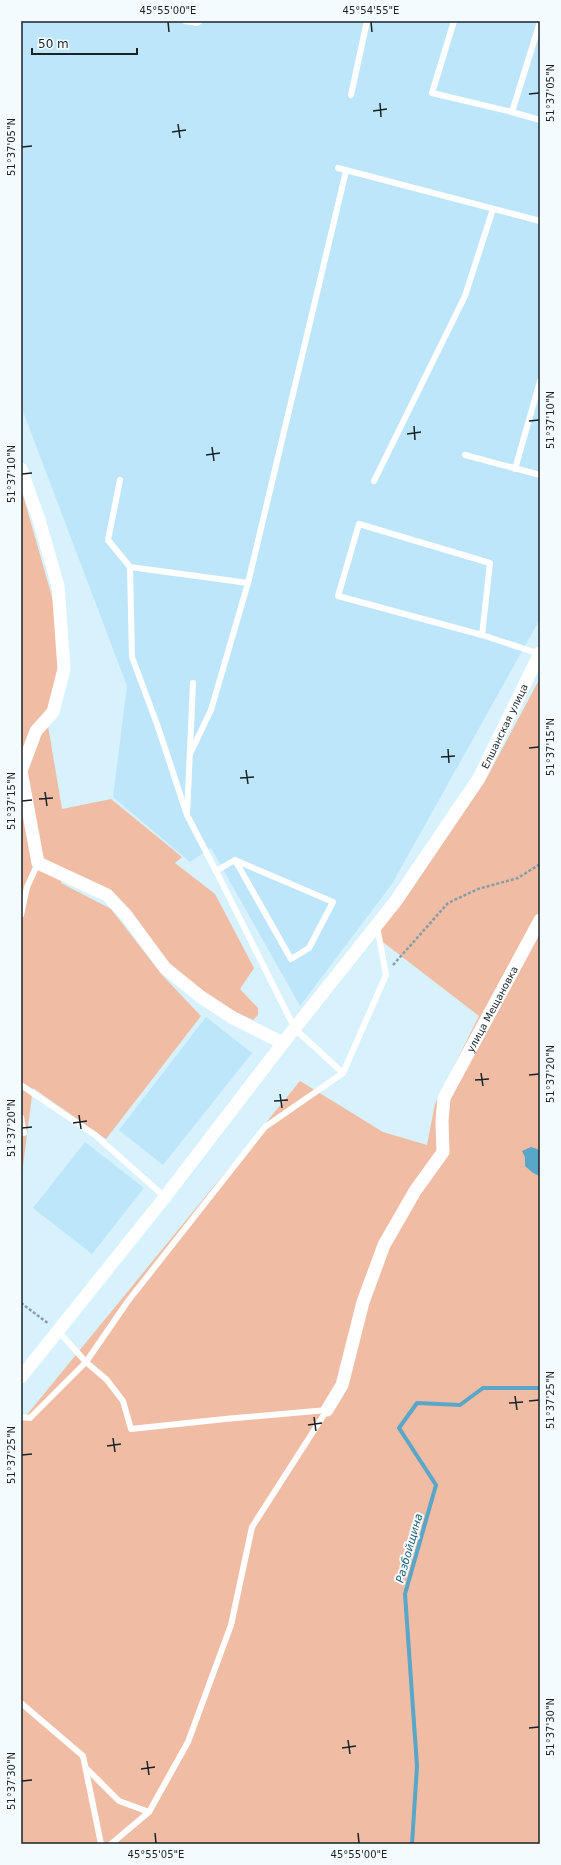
<svg xmlns="http://www.w3.org/2000/svg" width="561" height="1865" viewBox="0 0 561 1865" font-family="'DejaVu Sans',sans-serif">
  <style>
    .built { fill: #bee6fa }
    .green { fill: #f0bda4 }
    .water { fill: #58a6c8 }
    .lines { fill: none; stroke-linecap: round; stroke-linejoin: round }
    .stream { stroke: #58a6c8; stroke-width: 4 }
    .path { stroke: #889ca5; stroke-width: 2.5; stroke-dasharray: 3 2; stroke-linecap: butt }
    .service { stroke: #fff; stroke-width: 6 }
    .minor { stroke: #fff; stroke-width: 13 }
    .ticks { fill: none; stroke: #172328; stroke-width: 1.5 }
    .labels { text-anchor: middle; stroke-width: 4; stroke-linejoin: round; paint-order: stroke }
    .street-label { font-size: 10px; fill: #172328; stroke: #f4fbfe }
    .water-label { font-size: 11px; font-style: italic; fill: #1f5c75; stroke: #f4fbfe }
    .neatline { fill: none; stroke: #172328; stroke-width: 1.5 }
    .ticks-label { font-size: 10px; text-anchor: middle; fill: #172328 }
  </style>
  <rect width="100%" height="100%" fill="#d7f1fd"/>
  <g class="built">
    <path d="M 21,21 L 540,21 L 540,619 L 392,884 L 300,1006 L 211,848 L 190,862 L 113,797 L 127,686 L 21,406 Z"/>
    <path d="M 206,1017 L 252,1053 L 163,1165 L 119,1130 Z"/>
    <path d="M 85,1142 L 144,1188 L 92,1254 L 33,1208 Z"/>
  </g>
  <g class="green">
    <path d="M 21,488 L 64,639 L 47,720 L 62,809 L 111,799 L 182,857 L 175,863 L 215,894 L 254,968 L 240,989 L 258,1008 L 258,1015 L 253,1020 L 219,1004 L 169,964 L 109,890 L 63,869 L 61,883 L 111,909 L 163,976 L 201,1016 L 106,1139 L 33,1088 L 21,1181 Z"/>
    <path d="M 540,678 L 540,1844 L 21,1844 L 21,1422 L 300,1081 L 383,1132 L 427,1145 L 435,1104 L 479,1016 L 375,936 L 401,905 L 485,781 Z"/>
  </g>
  <path class="water" d="M 531,1147 L 540,1150 L 540,1176 L 533,1173 L 525,1166 L 525,1157 L 522,1151 Z"/>
  <g class="lines">
    <path class="stream" d="M 412,1844 L 417,1766 L 405,1594 L 436,1485 L 399,1428 L 417,1403 L 460,1405 L 483,1388 L 540,1388"/>
    <g class="path">
      <path d="M 393,965 L 448,903 L 478,889 L 518,878 L 540,864"/>
      <path d="M 21,1303 L 49,1324"/>
    </g>
    <g class="service">
      <path d="M 185,21 L 197,23 L 200,21"/>
      <path d="M 454,21 L 432,93 L 512,112"/>
      <path d="M 540,22 L 512,112 L 540,120"/>
      <path d="M 351,95 L 367,21"/>
      <path d="M 338,168 L 540,221"/>
      <path d="M 465,455 L 540,475"/>
      <path d="M 515,469 L 540,381"/>
      <path d="M 120,480 L 108,540 L 130,567 L 132,657 L 158,727 L 187,815"/>
      <path d="M 374,481 L 465,296 L 493,209"/>
      <path d="M 130,567 L 248,583 L 211,710 L 190,754"/>
      <path d="M 248,583 L 346,171"/>
      <path d="M 482,635 L 490,563 L 359,524 L 338,596 L 482,635 L 540,654"/>
      <path d="M 193,683 L 187,815 L 216,871"/>
      <path d="M 235,860 L 291,959 L 309,948 L 333,902 L 235,860 L 216,871 L 295,1029 L 343,1073"/>
      <path d="M 21,915 L 27,887 L 38,863"/>
      <path d="M 21,1085 L 95,1135 L 165,1197"/>
      <path d="M 21,1117 L 24,1133"/>
      <path d="M 58,1331 L 86,1362 L 107,1380 L 123,1401 L 131,1429 L 225,1419 L 327,1410"/>
      <path d="M 21,1417 L 30,1418 L 86,1362 L 128,1301 L 265,1127 L 343,1073 L 386,975 L 377,926"/>
      <path d="M 21,1703 L 83,1756 L 101,1844"/>
      <path d="M 86,1768 L 119,1801 L 149,1812"/>
      <path d="M 111,1844 L 149,1812 L 188,1742 L 231,1625 L 252,1527 L 327,1410"/>
    </g>
    <g class="minor">
      <path d="M 21,469 L 39,520 L 58,586 L 64,669 L 53,712 L 36,731 L 21,771"/>
      <path d="M 21,771 L 38,863 L 107,895 L 126,915 L 165,968 L 201,997 L 233,1018 L 283,1043"/>
      <path id="s1" d="M 21,1377 L 165,1197 L 283,1043 L 395,902 L 479,778 L 540,653"/>
      <path id="s2" d="M 327,1410 L 342,1385 L 363,1302 L 384,1245 L 415,1191 L 443,1152 L 442,1121 L 444,1098 L 540,920"/>
    </g>
  </g>
  <path class="ticks" d="M 168,22 L 169,32M 371,22 L 372,32M 529,94 L 539,93M 380,103 L 381,117M 373,111 L 387,109M 178,124 L 180,138M 172,132 L 186,130M 22,147 L 32,146M 529,421 L 539,420M 414,426 L 415,440M 407,434 L 421,432M 212,447 L 214,461M 206,455 L 220,453M 22,474 L 32,473M 529,748 L 539,747M 448,749 L 449,763M 441,757 L 455,756M 246,770 L 248,784M 240,778 L 254,777M 45,792 L 47,806M 39,799 L 53,798M 22,801 L 32,800M 481,1073 L 483,1086M 529,1075 L 539,1074M 475,1080 L 489,1079M 280,1094 L 282,1108M 274,1101 L 288,1100M 79,1115 L 81,1129M 73,1123 L 87,1121M 22,1128 L 32,1127M 515,1396 L 517,1410M 529,1401 L 539,1400M 509,1403 L 523,1402M 314,1417 L 316,1431M 308,1425 L 322,1423M 113,1438 L 115,1452M 107,1446 L 121,1444M 22,1455 L 32,1454M 529,1728 L 539,1727M 348,1740 L 350,1754M 342,1748 L 356,1746M 147,1761 L 149,1775M 141,1769 L 155,1767M 22,1781 L 32,1780M 155,1833 L 156,1843M 358,1833 L 359,1843"/>
  <g class="labels">
    <g class="street-label">
      <text dy="4" stroke="none"><textPath href="#s1" startOffset="812">Елшанская улица</textPath></text>
      <text dy="4" stroke="none"><textPath href="#s2" startOffset="441">улица Мещановка</textPath></text>
    </g>
    <g class="water-label">
      <text transform="translate(409 1548) rotate(-74)" y="4">Разбойщина</text>
    </g>
  </g>
  <rect width="561" height="1865" fill="none" stroke="#f4fbfe" stroke-width="44"/>
  <path d="M32 48v6h105v-6" fill="none" stroke="#172328" stroke-width="2"/>
  <text x="38" y="48" font-size="12" fill="#172328" stroke="#f4fbfe" stroke-width="3" paint-order="stroke">50 m</text>
  <rect x="22" y="22" width="517" height="1821" class="neatline"/>
  <g class="ticks-label">
    <text x="168" y="14">45°55'00"E</text>
    <text x="371" y="14">45°54'55"E</text>
    <text transform="translate(550 93) rotate(-90)" y="4">51°37'05"N</text>
    <text transform="translate(11 147) rotate(-90)" y="4">51°37'05"N</text>
    <text transform="translate(550 420) rotate(-90)" y="4">51°37'10"N</text>
    <text transform="translate(11 474) rotate(-90)" y="4">51°37'10"N</text>
    <text transform="translate(550 747) rotate(-90)" y="4">51°37'15"N</text>
    <text transform="translate(11 801) rotate(-90)" y="4">51°37'15"N</text>
    <text transform="translate(550 1074) rotate(-90)" y="4">51°37'20"N</text>
    <text transform="translate(11 1128) rotate(-90)" y="4">51°37'20"N</text>
    <text transform="translate(550 1400) rotate(-90)" y="4">51°37'25"N</text>
    <text transform="translate(11 1455) rotate(-90)" y="4">51°37'25"N</text>
    <text transform="translate(550 1727) rotate(-90)" y="4">51°37'30"N</text>
    <text transform="translate(11 1781) rotate(-90)" y="4">51°37'30"N</text>
    <text x="156" y="1858">45°55'05"E</text>
    <text x="359" y="1858">45°55'00"E</text>
  </g>
</svg>
